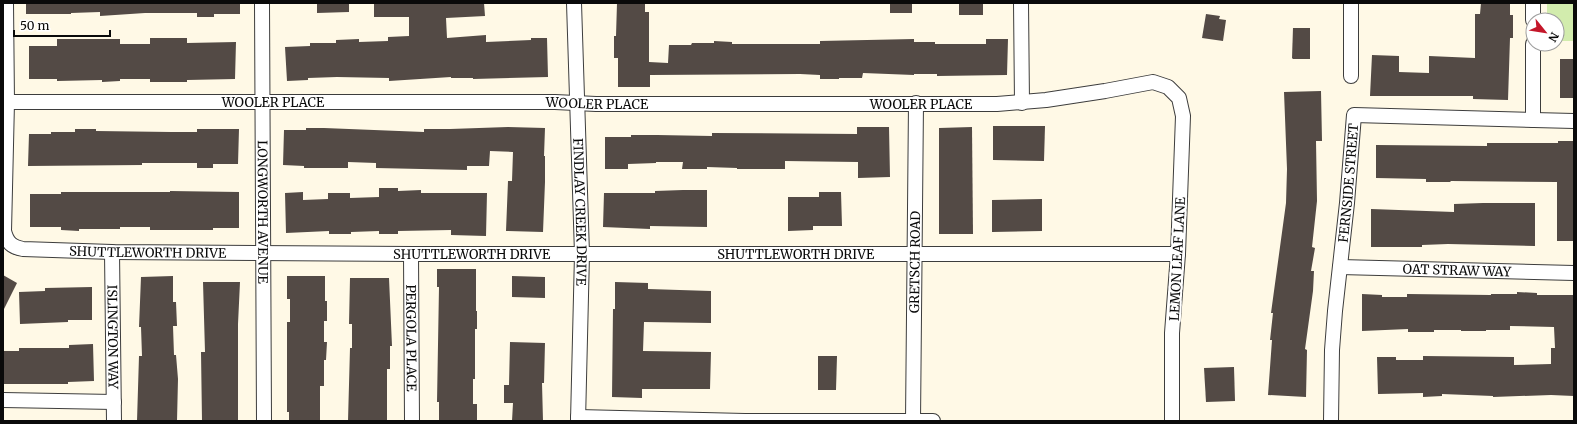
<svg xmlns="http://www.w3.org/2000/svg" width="1577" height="424" viewBox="0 0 1577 424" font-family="Merriweather,serif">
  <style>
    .green { fill: #d2ecad }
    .building { fill: #534a45 }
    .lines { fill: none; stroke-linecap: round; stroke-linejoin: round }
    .minor-casing { stroke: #3d3d3d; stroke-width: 16 }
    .minor { stroke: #fff; stroke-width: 14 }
    .labels { text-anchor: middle; stroke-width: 4; stroke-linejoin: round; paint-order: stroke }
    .street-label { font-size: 13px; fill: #0a0a0a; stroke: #fff }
  </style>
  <rect width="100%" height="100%" fill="#fff9e6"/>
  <path class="green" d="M 1547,3 L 1574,3 L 1574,41 L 1557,41 L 1557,20 L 1547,20 Z"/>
  <g class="building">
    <path d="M 26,3 L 240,3 L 240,14 L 214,14 L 214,17 L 197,17 L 197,13 L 145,13 L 100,16 L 100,12 L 71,13 L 71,14 L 26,14 Z"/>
    <path d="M 317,3 L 349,3 L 349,12 L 317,13 Z"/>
    <path d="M 374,3 L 484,3 L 485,16 L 446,18 L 447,38 L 486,35 L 486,42 L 531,40 L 531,38 L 547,38 L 548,77 L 473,79 L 473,78 L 451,78 L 451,77 L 389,81 L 389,78 L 337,77 L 308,78 L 308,80 L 287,81 L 285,47 L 310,46 L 310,43 L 336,43 L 336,40 L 359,39 L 359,42 L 388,41 L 388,37 L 409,36 L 409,17 L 374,17 Z"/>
    <path d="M 617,3 L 645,3 L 645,12 L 649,12 L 649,62 L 668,63 L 669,45 L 691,45 L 692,43 L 714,43 L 714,41 L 732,42 L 732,44 L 820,44 L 820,41 L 914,39 L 914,42 L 935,42 L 935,44 L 986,44 L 986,39 L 1008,39 L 1007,75 L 937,76 L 937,74 L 914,74 L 914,75 L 863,73 L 862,78 L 839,78 L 839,79 L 820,79 L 820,75 L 800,74 L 650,75 L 650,87 L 618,87 L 618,58 L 614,58 L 614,36 L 616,36 Z"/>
    <rect x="890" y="3" width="22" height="10"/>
    <rect x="959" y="3" width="24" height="12"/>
    <path d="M 1481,3 L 1510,3 L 1510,15 L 1513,15 L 1513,38 L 1510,38 L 1508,100 L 1473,99 L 1473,96 L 1370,96 L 1372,55 L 1399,56 L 1399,72 L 1429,73 L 1429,56 L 1475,58 L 1475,14 L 1480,14 Z"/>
    <path d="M 1206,14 L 1220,16 L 1219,19 L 1226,20 L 1223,41 L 1202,38 Z"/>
    <path d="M 1293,28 L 1310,28 L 1310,59 L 1293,59 L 1292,58 Z"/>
    <path d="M 150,38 L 187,38 L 187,43 L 236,42 L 235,79 L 187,80 L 187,82 L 150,82 L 150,79 L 120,79 L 120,81 L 102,82 L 102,80 L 57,81 L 57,79 L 29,79 L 29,46 L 57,46 L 57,39 L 120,39 L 120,44 L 150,44 Z"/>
    <rect x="1560" y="59" width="14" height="39"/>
    <path d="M 1321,91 L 1322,141 L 1316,141 L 1317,201 L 1312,247 L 1315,248 L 1311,271 L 1314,271 L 1313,291 L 1305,349 L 1307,350 L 1306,397 L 1268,395 L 1272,340 L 1270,340 L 1273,313 L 1271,313 L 1286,203 L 1287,169 L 1284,92 Z"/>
    <path d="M 993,126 L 1045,126 L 1044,161 L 993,160 Z"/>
    <path d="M 508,127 L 545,128 L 544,156 L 545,156 L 545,182 L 543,232 L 506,231 L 508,181 L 512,181 L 513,152 L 490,151 L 489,166 L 467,166 L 467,170 L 376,168 L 376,163 L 348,162 L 348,168 L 304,168 L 304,166 L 283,165 L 284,130 L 306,130 L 306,128 L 324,128 L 424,132 L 424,129 L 450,129 Z"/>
    <path d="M 857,127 L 889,127 L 890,177 L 858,178 L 858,162 L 785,161 L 785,169 L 737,169 L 737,168 L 707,167 L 707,169 L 682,169 L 683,162 L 656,162 L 656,163 L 628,164 L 628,169 L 605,169 L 605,137 L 631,137 L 631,135 L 657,135 L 712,136 L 712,133 L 857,134 Z"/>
    <path d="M 972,127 L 973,234 L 939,234 L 939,128 Z"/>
    <path d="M 75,129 L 96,129 L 96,131 L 171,132 L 197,132 L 197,129 L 239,129 L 238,164 L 213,164 L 213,168 L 197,168 L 197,163 L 142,163 L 142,165 L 28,166 L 29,134 L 51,134 L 51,132 L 75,132 Z"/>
    <path d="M 1558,141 L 1574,141 L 1574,241 L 1557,241 L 1557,182 L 1451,181 L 1450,182 L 1426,182 L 1426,179 L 1376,178 L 1376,145 L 1487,146 L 1487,143 L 1558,143 Z"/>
    <path d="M 379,188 L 398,188 L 398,191 L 421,190 L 421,193 L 487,193 L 486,236 L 451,235 L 451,230 L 398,231 L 398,234 L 379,234 L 379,231 L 351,232 L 351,234 L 329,234 L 329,231 L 286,233 L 285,193 L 303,192 L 303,200 L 328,199 L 328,193 L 350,193 L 350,198 L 379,197 Z"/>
    <path d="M 683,190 L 707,190 L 707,227 L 650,226 L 650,229 L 603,227 L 604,193 L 655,193 L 655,191 Z"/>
    <path d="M 170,191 L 239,192 L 239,228 L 213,228 L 213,230 L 150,230 L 150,227 L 120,227 L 120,229 L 79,229 L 79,231 L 61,230 L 61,227 L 30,227 L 30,194 L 61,194 L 61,192 L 170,192 Z"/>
    <path d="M 819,192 L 841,192 L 842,226 L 813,226 L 813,230 L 788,231 L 788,197 L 819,197 Z"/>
    <path d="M 1042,199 L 1042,231 L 992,232 L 992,200 Z"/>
    <path d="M 1483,203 L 1535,203 L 1535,246 L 1448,244 L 1422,245 L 1422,247 L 1371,247 L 1371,209 L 1454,212 L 1454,204 Z"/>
    <path d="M 437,269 L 476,269 L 476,311 L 477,311 L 477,329 L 475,329 L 475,379 L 473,379 L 473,404 L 477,404 L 477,421 L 439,421 L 439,402 L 437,402 L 439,287 L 437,287 Z"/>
    <path d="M 3,275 L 17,283 L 3,311 Z"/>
    <path d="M 173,276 L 173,302 L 176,302 L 177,326 L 173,326 L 174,355 L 176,355 L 178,379 L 177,421 L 137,421 L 139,356 L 142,356 L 141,327 L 139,327 L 141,277 Z"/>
    <path d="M 287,276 L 325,276 L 325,301 L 327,301 L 327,321 L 324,321 L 324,342 L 327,342 L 326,360 L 324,360 L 324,386 L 320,386 L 320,421 L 289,421 L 289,412 L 287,412 L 287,322 L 290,322 L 290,299 L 287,299 Z"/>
    <path d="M 512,276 L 545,277 L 545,298 L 512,297 Z"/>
    <path d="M 350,278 L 389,278 L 392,346 L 390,346 L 390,369 L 387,369 L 387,421 L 348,421 L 350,348 L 352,348 L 352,324 L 349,324 Z"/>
    <path d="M 203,282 L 240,282 L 238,324 L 238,421 L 202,421 L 201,352 L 205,352 Z"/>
    <path d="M 615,282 L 648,283 L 648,289 L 711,291 L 711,323 L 644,322 L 643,351 L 711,352 L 710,389 L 642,389 L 642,398 L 612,397 L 613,309 L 615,309 Z"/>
    <path d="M 92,287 L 92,320 L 68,320 L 68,322 L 20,324 L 19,292 L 45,291 L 45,288 Z"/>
    <path d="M 1517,292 L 1537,293 L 1537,295 L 1574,295 L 1574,396 L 1551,395 L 1493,397 L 1493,396 L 1442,394 L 1442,396 L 1423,397 L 1423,393 L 1378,394 L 1377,357 L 1396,357 L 1396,360 L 1423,360 L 1423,356 L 1514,357 L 1514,365 L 1551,364 L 1551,348 L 1555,348 L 1554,327 L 1510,326 L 1510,330 L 1486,330 L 1486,331 L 1461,331 L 1461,330 L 1434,330 L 1434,332 L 1408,332 L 1408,329 L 1362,331 L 1362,294 L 1382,295 L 1382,297 L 1407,297 L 1407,294 L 1491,295 L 1491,294 L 1517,294 Z"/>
    <path d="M 510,342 L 545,343 L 544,383 L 542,383 L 543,421 L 512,421 L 513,403 L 504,403 L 504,385 L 509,385 Z"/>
    <path d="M 93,344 L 94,381 L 68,382 L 68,384 L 3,384 L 3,351 L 19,351 L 19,348 L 69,348 L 69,345 Z"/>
    <path d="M 818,356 L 837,356 L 836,390 L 818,390 Z"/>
    <path d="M 1234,367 L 1235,401 L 1206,402 L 1204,368 Z"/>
  </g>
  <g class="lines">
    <g class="minor-casing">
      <g id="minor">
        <path id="s1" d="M 6,3 L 7,102 L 4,231 C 7,243 12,247 23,249 L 112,252 L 411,254 L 1178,254"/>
        <path id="s2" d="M 262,3 L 264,421"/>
        <path id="s3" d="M 574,3 L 582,254 L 578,421"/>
        <path d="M 1021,3 L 1022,103"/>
        <path d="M 1351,3 L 1351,76"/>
        <path d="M 1533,20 L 1533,3"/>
        <path id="s4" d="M 7,102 L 555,102 L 596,104 L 997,104 L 1046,100 L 1105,91 L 1153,82 L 1168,87 L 1179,98 L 1183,116 L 1178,254 L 1172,333 L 1172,421"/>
        <path d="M 1533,120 L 1533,44"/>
        <path id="s5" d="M 112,252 L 114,421"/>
        <path id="s6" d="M 411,254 L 412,421"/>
        <path id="s7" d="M 1340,267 L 1574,273"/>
        <path d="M 3,400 L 114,402"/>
        <path d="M 578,417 L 745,421 L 933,421"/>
        <path id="s8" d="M 913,421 L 916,103"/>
        <path id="s9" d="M 1331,421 L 1332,350 L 1335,311 L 1347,203 L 1354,115 L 1574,121"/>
      </g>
    </g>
    <use href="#minor" class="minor"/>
  </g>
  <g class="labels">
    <g class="street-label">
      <text dy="5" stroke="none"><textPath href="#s4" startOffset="266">WOOLER PLACE</textPath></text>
      <text dy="5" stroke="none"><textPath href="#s4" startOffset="590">WOOLER PLACE</textPath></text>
      <text dy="5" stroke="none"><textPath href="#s4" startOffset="914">WOOLER PLACE</textPath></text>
      <text dy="5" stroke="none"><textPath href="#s9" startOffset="239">FERNSIDE STREET</textPath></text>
      <text dy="5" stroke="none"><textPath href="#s2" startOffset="209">LONGWORTH AVENUE</textPath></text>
      <text dy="5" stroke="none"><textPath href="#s3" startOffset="209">FINDLAY CREEK DRIVE</textPath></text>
      <text dy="5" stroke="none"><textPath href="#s1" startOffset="381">SHUTTLEWORTH DRIVE</textPath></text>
      <text dy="5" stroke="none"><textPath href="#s1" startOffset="1029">SHUTTLEWORTH DRIVE</textPath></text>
      <text dy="5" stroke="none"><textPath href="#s1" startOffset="705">SHUTTLEWORTH DRIVE</textPath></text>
      <text transform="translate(1177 259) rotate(-87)" y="5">LEMON LEAF LANE</text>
      <text dy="5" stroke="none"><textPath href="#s8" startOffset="159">GRETSCH ROAD</textPath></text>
      <text dy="5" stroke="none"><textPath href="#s7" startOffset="117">OAT STRAW WAY</textPath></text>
      <text dy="5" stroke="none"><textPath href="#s5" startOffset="85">ISLINGTON WAY</textPath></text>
      <text dy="5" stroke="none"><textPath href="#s6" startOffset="84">PERGOLA PLACE</textPath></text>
    </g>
  </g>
  <rect width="1577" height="424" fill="none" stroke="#0a0a0a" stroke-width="8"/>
  <g transform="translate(1545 32) rotate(120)"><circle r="19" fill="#ffffff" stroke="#9d9d9d"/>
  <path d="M0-3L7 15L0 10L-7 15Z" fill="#c4172a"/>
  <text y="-6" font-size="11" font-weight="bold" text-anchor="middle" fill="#0a0a0a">N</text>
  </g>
  <path d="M14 30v6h96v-6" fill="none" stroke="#0a0a0a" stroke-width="2"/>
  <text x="20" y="30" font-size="12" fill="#0a0a0a" stroke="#ffffff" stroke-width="3" paint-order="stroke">50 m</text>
</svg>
